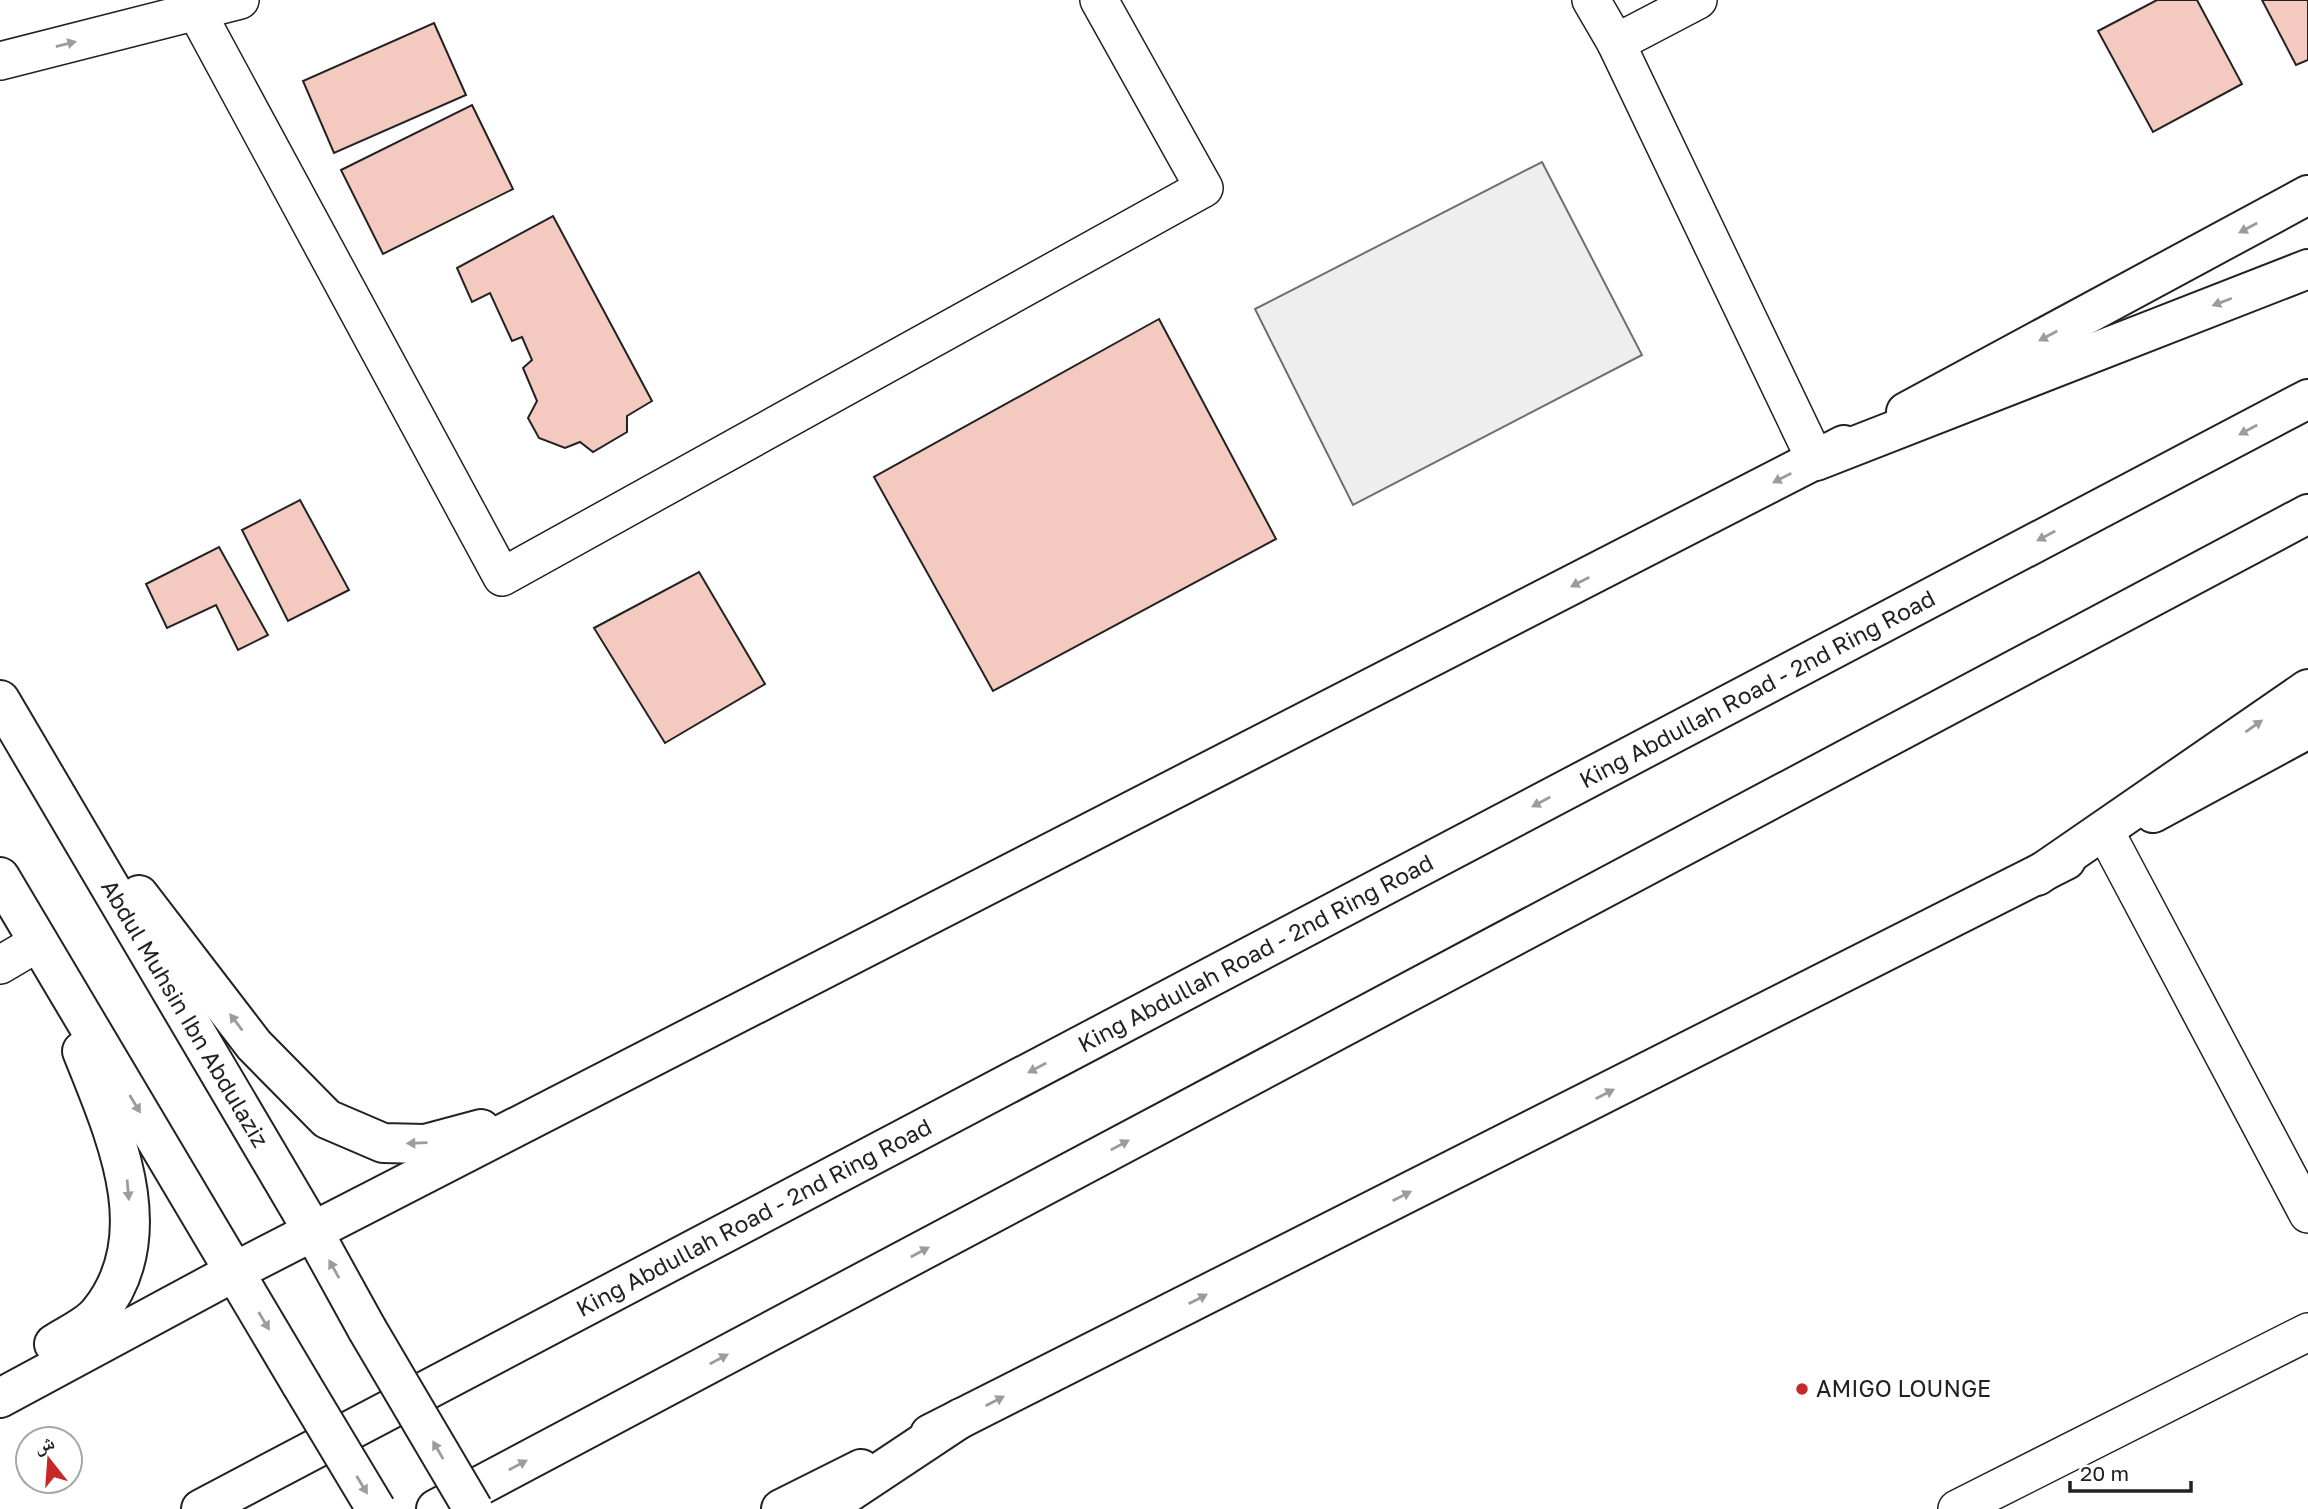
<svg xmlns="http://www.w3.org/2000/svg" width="2308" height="1509" viewBox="0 0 2308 1509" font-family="'Golos Text','Noto Naskh Arabic',sans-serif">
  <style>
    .green { fill: #eee; stroke: #6f6f6f; stroke-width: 2 }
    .building { fill: #f3c9c0; stroke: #222; stroke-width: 2 }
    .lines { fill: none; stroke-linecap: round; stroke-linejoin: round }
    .minor-casing { stroke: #222; stroke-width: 40 }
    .tertiary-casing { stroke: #222; stroke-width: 42 }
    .secondary-casing { stroke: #222; stroke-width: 42 }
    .motorway-casing { stroke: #222; stroke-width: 42 }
    .minor { stroke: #fff; stroke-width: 37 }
    .tertiary { stroke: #fff; stroke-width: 38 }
    .secondary { stroke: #fff; stroke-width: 38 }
    .motorway { stroke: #fff; stroke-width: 38 }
    .secondary-bridge-casing { stroke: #222; stroke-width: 42; stroke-linecap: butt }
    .secondary-bridge { stroke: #fff; stroke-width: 38 }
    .oneway { fill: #9c9c9c }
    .poi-dot { fill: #c62828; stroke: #fff; stroke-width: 2.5 }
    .labels { text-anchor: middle; stroke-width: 5; stroke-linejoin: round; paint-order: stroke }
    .street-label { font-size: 23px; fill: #222; stroke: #fff }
    .poi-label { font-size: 23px; fill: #222; stroke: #fff; text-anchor: start }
  </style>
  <rect width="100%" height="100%" fill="#fff"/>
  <path class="green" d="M 1542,162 L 1642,355 L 1353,505 L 1255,309 Z"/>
  <g class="building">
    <path d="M 2157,0 L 2197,0 L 2242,84 L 2153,132 L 2098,31 Z"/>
    <path d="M 2262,0 L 2308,0 L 2308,60 L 2296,65 Z"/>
    <path d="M 434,23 L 466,95 L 334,153 L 303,81 Z"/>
    <path d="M 472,105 L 513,189 L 383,254 L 341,170 Z"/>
    <path d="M 553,216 L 652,401 L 627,416 L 627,432 L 593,452 L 580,442 L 565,448 L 539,438 L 528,418 L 537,401 L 523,368 L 532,360 L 522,337 L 512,341 L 490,293 L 472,302 L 457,268 Z"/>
    <path d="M 1159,319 L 1276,539 L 993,691 L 874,477 Z"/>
    <path d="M 300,500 L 349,590 L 288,621 L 242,530 Z"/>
    <path d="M 219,547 L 268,635 L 238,650 L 216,605 L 167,628 L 146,584 Z"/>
    <path d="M 699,572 L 765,684 L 665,743 L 594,628 Z"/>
  </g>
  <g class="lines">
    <g class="minor-casing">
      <g id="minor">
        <path d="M 1591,0 L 1616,43 L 1816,461"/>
        <path d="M 196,11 L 502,577 L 1204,188 L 1099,0"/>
        <path d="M 1616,43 L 1698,0"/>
        <path d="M 0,61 L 240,0"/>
        <path d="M 2108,837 L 2308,1214"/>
        <path d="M 0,965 L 39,942"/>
        <path d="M 1957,1509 L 2308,1332"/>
      </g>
    </g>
    <g class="tertiary-casing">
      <g id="tertiary">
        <path d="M 2153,813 L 2308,729"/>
        <path d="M 930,1434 L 2066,860"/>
        <path d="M 781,1509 L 861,1469"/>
      </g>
    </g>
    <g class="secondary-casing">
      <g id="secondary">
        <path d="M 1906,412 L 2308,195"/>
        <path id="s1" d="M 0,700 L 314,1233 L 367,1329"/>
        <path d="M 0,877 L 301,1384"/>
        <path d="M 139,895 L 254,1045 L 327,1119 L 383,1143 L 425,1144 L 481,1129"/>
        <path d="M 54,1344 C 68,1335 88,1326 98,1314 C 163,1236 114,1132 82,1051"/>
        <path d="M 0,1398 L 234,1272 L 1844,445"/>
        <path d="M 824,1509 L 961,1418"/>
      </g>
    </g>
    <g class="motorway-casing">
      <g id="motorway">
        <path d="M 1816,461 L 2308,269"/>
        <path d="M 2037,876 L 2308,689"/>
        <path id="s2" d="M 201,1509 L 2308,399"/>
        <path d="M 436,1509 L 2308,514"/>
      </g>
    </g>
    <use href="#minor" class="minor"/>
    <use href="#tertiary" class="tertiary"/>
    <use href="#secondary" class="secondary"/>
    <use href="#motorway" class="motorway"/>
    <g class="secondary-bridge-casing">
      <g id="secondary-bridge">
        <path d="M 367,1329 L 473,1509"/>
        <path d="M 301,1384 L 376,1509"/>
      </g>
    </g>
    <use href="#secondary-bridge" class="secondary-bridge"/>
  </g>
  <defs><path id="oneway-solid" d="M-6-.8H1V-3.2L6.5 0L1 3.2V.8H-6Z" transform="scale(1.75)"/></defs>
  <g class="oneway">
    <use href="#oneway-solid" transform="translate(66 44) rotate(-14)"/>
    <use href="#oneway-solid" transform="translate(2248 228) rotate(152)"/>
    <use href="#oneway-solid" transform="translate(2222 302) rotate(159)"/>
    <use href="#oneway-solid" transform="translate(2048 336) rotate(152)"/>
    <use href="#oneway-solid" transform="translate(2248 430) rotate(152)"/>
    <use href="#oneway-solid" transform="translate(1782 478) rotate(153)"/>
    <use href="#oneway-solid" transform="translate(2046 536) rotate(152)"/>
    <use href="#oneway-solid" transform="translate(1580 582) rotate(153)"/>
    <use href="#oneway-solid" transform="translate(2254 726) rotate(-35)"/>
    <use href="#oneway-solid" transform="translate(1541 802) rotate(152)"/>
    <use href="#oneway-solid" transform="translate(236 1022) rotate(-127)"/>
    <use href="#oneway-solid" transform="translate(1037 1068) rotate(152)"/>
    <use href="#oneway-solid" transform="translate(1605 1094) rotate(-27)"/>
    <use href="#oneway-solid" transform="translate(135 1104) rotate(59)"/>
    <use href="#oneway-solid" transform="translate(417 1143) rotate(178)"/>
    <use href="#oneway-solid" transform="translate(1120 1145) rotate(-28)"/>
    <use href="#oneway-solid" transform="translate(128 1190) rotate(85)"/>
    <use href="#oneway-solid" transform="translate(1402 1196) rotate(-27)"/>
    <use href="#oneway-solid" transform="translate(920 1252) rotate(-28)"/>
    <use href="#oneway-solid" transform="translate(334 1269) rotate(-119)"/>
    <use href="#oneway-solid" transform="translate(1198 1299) rotate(-27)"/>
    <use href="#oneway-solid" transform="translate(264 1321) rotate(59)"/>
    <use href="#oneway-solid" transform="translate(719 1359) rotate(-28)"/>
    <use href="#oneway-solid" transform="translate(995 1401) rotate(-27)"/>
    <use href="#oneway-solid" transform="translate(438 1450) rotate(-120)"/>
    <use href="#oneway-solid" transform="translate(518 1465) rotate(-28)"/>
    <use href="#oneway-solid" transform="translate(362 1485) rotate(59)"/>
  </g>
  <circle class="poi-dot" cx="1802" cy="1389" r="7"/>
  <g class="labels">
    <g class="street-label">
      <text dy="8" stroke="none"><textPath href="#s2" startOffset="1759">King Abdullah Road - 2nd Ring Road</textPath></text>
      <text dy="8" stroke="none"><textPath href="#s2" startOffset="1192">King Abdullah Road - 2nd Ring Road</textPath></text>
      <text dy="8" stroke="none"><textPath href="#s1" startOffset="364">Abdul Muhsin Ibn Abdulaziz</textPath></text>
      <text dy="8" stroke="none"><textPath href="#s2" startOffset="625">King Abdullah Road - 2nd Ring Road</textPath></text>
    </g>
    <g class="poi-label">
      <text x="1816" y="1397">AMIGO LOUNGE</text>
    </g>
  </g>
  <g transform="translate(49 1460) rotate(343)"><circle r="33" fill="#ffffff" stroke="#a7a7a7" stroke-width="2"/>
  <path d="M0-5L12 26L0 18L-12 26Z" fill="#c62828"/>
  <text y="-10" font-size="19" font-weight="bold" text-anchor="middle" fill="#222222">ش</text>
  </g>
  <path d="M2070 1481v10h121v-10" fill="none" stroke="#222222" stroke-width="3.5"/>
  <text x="2080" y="1481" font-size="21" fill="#222222" stroke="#ffffff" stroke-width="5" paint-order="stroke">20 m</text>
</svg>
